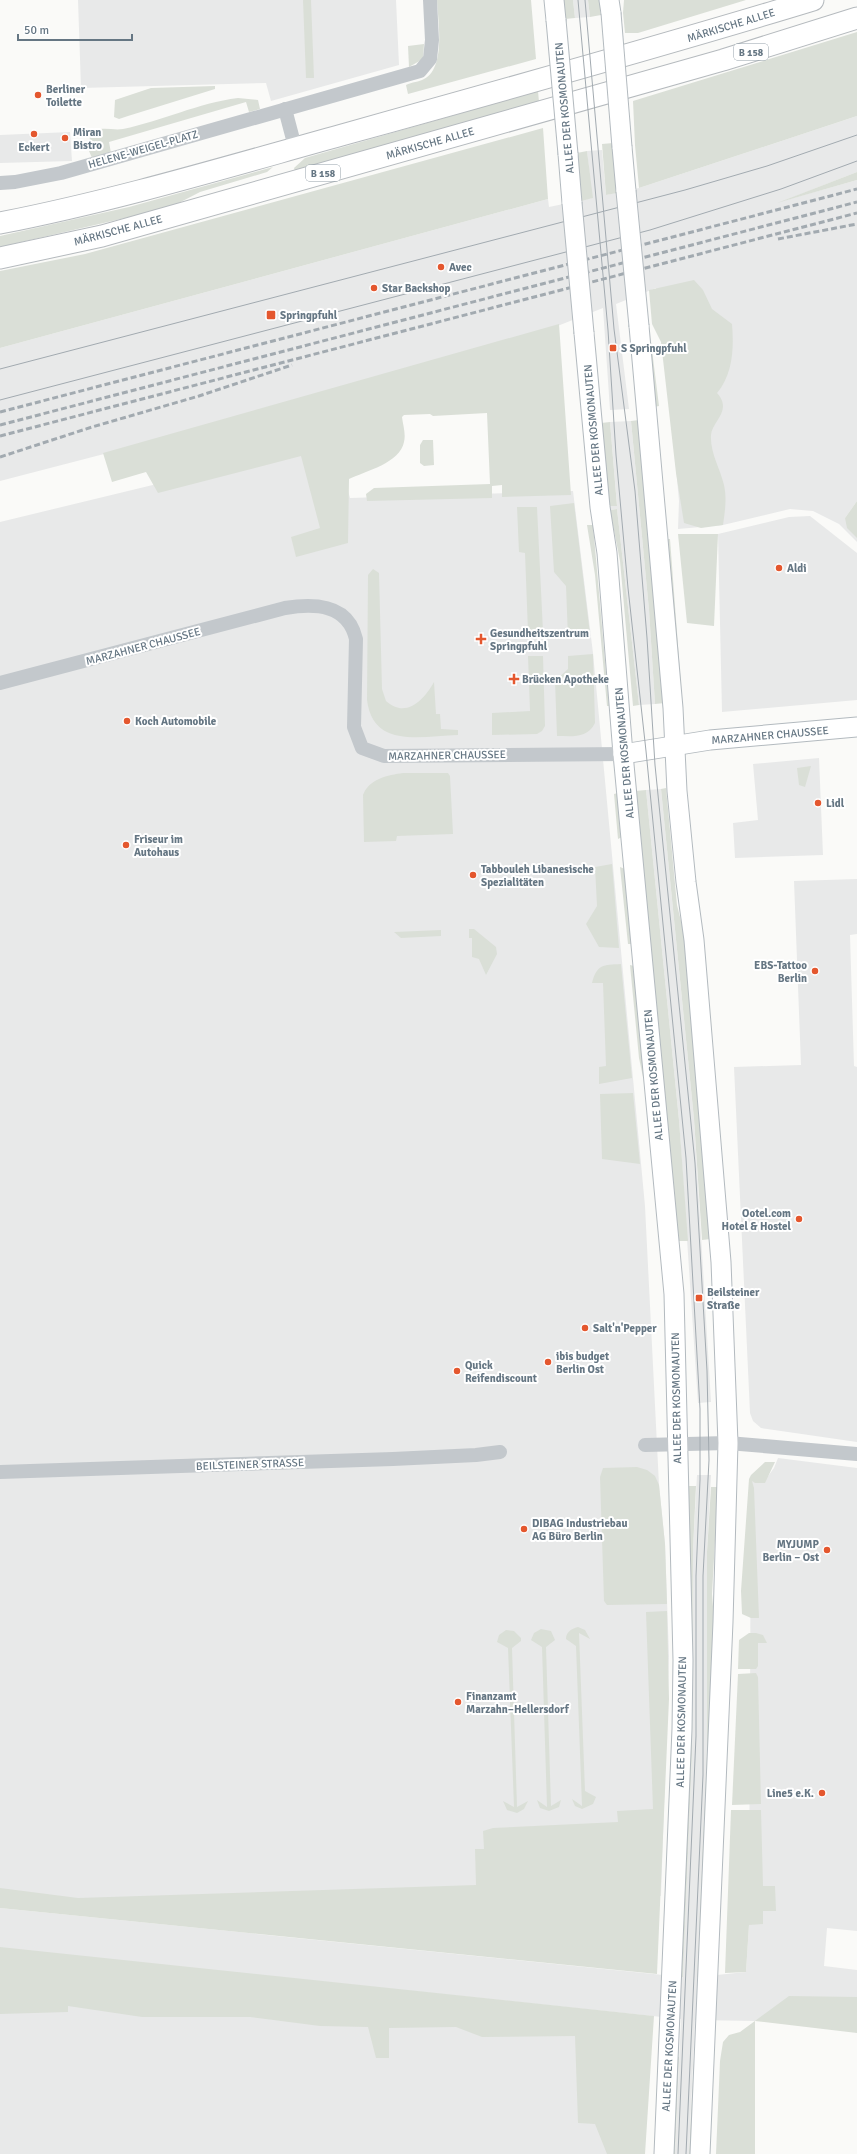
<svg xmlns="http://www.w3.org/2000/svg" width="857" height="2154" viewBox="0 0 857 2154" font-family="Signika,sans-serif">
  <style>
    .built { fill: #e8e9e9 }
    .green { fill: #dadfd7 }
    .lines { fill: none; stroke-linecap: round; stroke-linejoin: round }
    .secondary-casing { stroke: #b3babf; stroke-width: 21 }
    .primary-casing { stroke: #b5babe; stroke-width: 23 }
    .street { stroke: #c3c8cc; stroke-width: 14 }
    .secondary { stroke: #fff; stroke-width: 19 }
    .primary { stroke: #fff; stroke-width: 21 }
    .tram { stroke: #a2aab0; stroke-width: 1 }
    .rail { stroke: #a2aab0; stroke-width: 3; stroke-dasharray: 6 3; stroke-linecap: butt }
    .secondary-bridge-casing { stroke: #b3babf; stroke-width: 21; stroke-linecap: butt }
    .secondary-bridge { stroke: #fff; stroke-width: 19 }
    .poi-dot { fill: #e4572e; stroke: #fff; stroke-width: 1.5 }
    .labels { text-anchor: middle; stroke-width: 4; stroke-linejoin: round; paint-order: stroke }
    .shield { fill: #fff; stroke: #939fa8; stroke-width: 1 }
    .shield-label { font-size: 10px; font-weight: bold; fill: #657683 }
    .street-label { font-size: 11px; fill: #657683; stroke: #fff }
    .poi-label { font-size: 11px; font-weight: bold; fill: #657683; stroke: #fff; text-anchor: start }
  </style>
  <rect width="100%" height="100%" fill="#fafaf8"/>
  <g class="built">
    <path d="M 78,0 L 396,0 L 399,65 L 271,101 L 266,83 L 81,88 Z"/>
    <path d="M 573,0 L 588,0 L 590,17 L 575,18 Z"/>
    <path d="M 857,116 L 857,172 L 783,201 L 857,180 L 857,501 L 845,518 L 857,529 L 857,542 L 839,524 L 813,511 L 790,509 L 723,525 L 678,529 L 679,501 L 673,436 L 656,288 L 616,304 L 629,409 L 610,410 L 603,308 L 560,325 L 131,447 L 0,481 L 0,348 L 548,199 L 549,207 L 592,198 L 587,151 L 602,150 L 606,195 L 639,188 Z"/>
    <path d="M 70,132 L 72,161 L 0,163 L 0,135 Z"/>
    <path d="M 631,421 L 649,610 L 655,704 L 639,705 L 617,509 L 610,510 L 609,506 L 617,505 L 610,422 Z"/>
    <path d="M 334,441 L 350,498 L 573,491 L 593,653 L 645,1206 L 659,1485 L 665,1544 L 669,1656 L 661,1896 L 98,1907 L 0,1896 L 0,522 Z"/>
    <path d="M 810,516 L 857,553 L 857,700 L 722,712 L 718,534 L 789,517 Z"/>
    <path d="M 819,758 L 823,855 L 735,858 L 733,823 L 758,820 L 753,764 Z"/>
    <path d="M 661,789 L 694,1119 L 711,1402 L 698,1403 L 679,1120 L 646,790 Z"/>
    <path d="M 857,879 L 857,934 L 850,935 L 854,1066 L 857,1067 L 857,1442 L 761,1428 L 753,1421 L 750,1413 L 734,1067 L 801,1065 L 794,881 Z"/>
    <path d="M 778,1458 L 857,1468 L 857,1931 L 827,1928 L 824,1966 L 857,1970 L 857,2001 L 755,2021 L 695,2020 L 689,2154 L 675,2154 L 681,2019 L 0,1948 L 0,1908 L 683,1977 L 692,1754 L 693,1550 L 697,1475 L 711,1475 L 707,1552 L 707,1750 L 697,1977 L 746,1972 L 749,1925 L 751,1480 L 766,1479 L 774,1468 Z"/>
    <path d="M 0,1997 L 329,2014 L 575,2036 L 621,2154 L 0,2154 Z"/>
  </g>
  <g class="green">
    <path d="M 303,0 L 311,0 L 314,78 L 306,78 Z"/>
    <path d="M 437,0 L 531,0 L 536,59 L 408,94 L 406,85 C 412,82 419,82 424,79 C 446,68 438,21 437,0 Z"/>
    <path d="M 562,0 L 573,0 L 575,18 L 565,19 Z"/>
    <path d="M 588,0 L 600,0 L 601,15 L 590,17 Z"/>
    <path d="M 624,0 L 746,0 L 638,33 L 625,33 L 623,13 Z"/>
    <path d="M 857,32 L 857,116 L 639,188 L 635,145 L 633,101 Z"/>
    <path d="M 424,44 L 423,59 L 409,67 L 408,46 Z"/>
    <path d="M 215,86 L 215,89 L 128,116 L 119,119 L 114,117 L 115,100 L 151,88 Z"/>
    <path d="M 538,91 L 539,102 L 295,171 L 294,168 L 305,158 Z"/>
    <path d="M 238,98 L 258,100 L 260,109 L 249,112 L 246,102 L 109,142 L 111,153 L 92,158 L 89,151 L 90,134 C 99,125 112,131 123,129 C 162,121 198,103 238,98 Z"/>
    <path d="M 543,128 L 548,199 L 0,348 L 0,271 L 85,254 Z"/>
    <path d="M 613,143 L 617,193 L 606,195 L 602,144 Z"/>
    <path d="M 587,151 L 593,198 L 581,201 L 577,153 Z"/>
    <path d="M 273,167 L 267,172 L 200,192 L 173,206 L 151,212 L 0,247 L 0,236 L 129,207 Z"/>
    <path d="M 857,172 L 857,180 L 777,203 Z"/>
    <path d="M 694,280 L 703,290 L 712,309 L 732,324 C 734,348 733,374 717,393 C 733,411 712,421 711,435 C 710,453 720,468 724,485 C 727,499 725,511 723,525 L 701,528 L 684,523 L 676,473 L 661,342 L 652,324 L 649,290 Z"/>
    <path d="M 559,324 L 571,495 L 502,497 L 502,485 L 492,486 L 492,498 L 367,501 L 366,494 L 374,488 L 490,484 L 487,413 L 433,416 L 430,414 L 404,415 L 402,417 C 403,425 406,434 404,442 C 400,463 366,471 349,479 L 348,543 L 296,557 L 291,537 L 320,528 L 301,456 L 158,493 L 146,472 L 112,482 L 103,453 Z"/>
    <path d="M 647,341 L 651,342 L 659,406 L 654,407 Z"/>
    <path d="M 639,420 L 665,703 L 655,704 L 649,610 L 631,421 Z"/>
    <path d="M 610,422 L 617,506 L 609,506 L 601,423 Z"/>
    <path d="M 423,440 L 433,440 L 434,465 L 424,466 L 420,463 L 420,445 Z"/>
    <path d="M 857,501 L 857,538 L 847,528 L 845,518 Z"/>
    <path d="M 574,503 L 590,634 L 568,638 L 566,586 L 554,572 L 550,506 Z"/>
    <path d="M 517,507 L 537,507 L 543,632 L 528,632 L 525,553 L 519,552 Z"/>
    <path d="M 617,509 L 639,705 L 633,706 L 620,561 L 610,510 Z"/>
    <path d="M 587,525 L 593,525 L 609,706 L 607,706 L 595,575 Z"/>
    <path d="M 678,534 L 718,534 L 714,626 L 687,623 Z"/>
    <path d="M 665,539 L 670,539 L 681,686 L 679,685 Z"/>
    <path d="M 373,569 L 379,573 L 382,689 L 386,701 C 406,719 424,700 434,682 L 436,714 L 440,714 L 441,729 L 458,730 L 458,735 C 422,736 373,749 367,700 L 368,575 Z"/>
    <path d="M 593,654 L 595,723 C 587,739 572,736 557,736 L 555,681 L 568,669 L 568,656 Z"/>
    <path d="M 528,656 L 543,656 L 545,726 L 542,731 L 537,734 L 492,735 L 492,713 L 530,711 Z"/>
    <path d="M 811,766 L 805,787 L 799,785 L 797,768 Z"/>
    <path d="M 403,773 L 448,773 L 450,776 L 453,834 L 397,836 L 396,841 L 364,842 L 363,795 C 369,779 388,775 403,773 Z"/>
    <path d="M 666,788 L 677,905 L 686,941 L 711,1239 L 702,1240 L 694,1119 L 661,789 Z"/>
    <path d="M 646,790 L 679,1120 L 688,1241 L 677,1241 L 635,791 Z"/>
    <path d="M 618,793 L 622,837 L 618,839 L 614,794 Z"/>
    <path d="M 612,864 L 619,948 L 599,947 L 586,924 L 597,906 L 595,867 Z"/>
    <path d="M 620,867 L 625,869 L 633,944 L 628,944 Z"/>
    <path d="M 469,929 L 474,929 L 496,947 L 497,954 L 486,975 L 479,959 L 472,957 L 472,938 L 469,938 Z"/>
    <path d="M 441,930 L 441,936 L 401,938 L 394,932 Z"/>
    <path d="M 621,964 L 632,1078 L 599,1084 L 599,1067 L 606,1066 L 603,983 L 592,983 C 597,964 603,965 621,964 Z"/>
    <path d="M 630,965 L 634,966 L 645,1077 L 643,1077 L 639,1058 Z"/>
    <path d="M 633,1093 L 640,1164 L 602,1159 L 600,1094 Z"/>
    <path d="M 765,1462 L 775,1462 L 765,1483 L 755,1483 L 752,1481 L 754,1488 L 759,1618 L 751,1618 L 742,1614 L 741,1591 L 749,1479 L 751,1475 Z"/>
    <path d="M 637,1467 L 647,1470 L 655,1476 L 659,1485 L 665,1544 L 667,1604 L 607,1605 L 604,1601 L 600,1477 L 603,1468 Z"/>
    <path d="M 685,1486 L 696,1486 L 693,1550 L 692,1754 L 683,1977 L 679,1977 Z"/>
    <path d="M 711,1487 L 718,1487 L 712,1594 L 716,1644 L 702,1977 L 697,1977 L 707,1750 L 707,1552 Z"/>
    <path d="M 667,1611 L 669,1699 L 657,1974 L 0,1908 L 0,1888 L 78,1898 L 476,1885 L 475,1849 L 484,1849 L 483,1831 L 493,1828 L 618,1822 L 617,1811 L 653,1809 L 646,1612 Z"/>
    <path d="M 578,1627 L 585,1630 L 590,1639 L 579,1633 L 585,1791 L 596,1797 L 593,1804 L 582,1809 L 575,1806 L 572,1799 L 582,1806 L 576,1646 L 566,1639 C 566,1632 571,1629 578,1627 Z"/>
    <path d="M 541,1629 L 551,1631 L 555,1640 L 546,1647 L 551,1806 L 561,1800 L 559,1807 L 549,1811 L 540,1808 L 537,1800 L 547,1807 L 542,1647 L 531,1640 L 534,1633 Z"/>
    <path d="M 506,1630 L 514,1631 L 521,1638 L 521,1641 L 512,1648 L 517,1807 L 528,1801 L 524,1809 L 517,1813 L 507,1810 L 503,1801 L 514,1807 L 508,1648 L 497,1642 L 499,1635 Z"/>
    <path d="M 756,1633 L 763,1635 L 767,1643 L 758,1643 L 758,1666 L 756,1669 L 738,1669 L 739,1640 L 749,1633 Z"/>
    <path d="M 756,1673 L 758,1677 L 761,1804 L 732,1805 L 738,1674 Z"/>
    <path d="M 731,1810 L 761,1810 L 763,1886 L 775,1886 L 776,1911 L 763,1911 L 763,1924 L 749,1925 L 746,1972 L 725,1973 Z"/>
    <path d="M 0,1947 L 654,2016 L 645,2154 L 607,2154 L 595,2124 L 578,2123 L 575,2036 L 482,2037 L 456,2027 L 389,2028 L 389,2058 L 376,2058 L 368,2027 L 320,2026 L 250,2017 L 142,2017 L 68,2006 L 68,2012 L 0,2014 Z"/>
    <path d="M 789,1996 L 857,1997 L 857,2033 L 755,2021 L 755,2154 L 716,2154 L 720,2061 L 723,2042 L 729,2035 L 740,2032 Z"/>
    <path d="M 674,2056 L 679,2057 L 675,2154 L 670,2154 Z"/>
    <path d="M 694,2058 L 699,2059 L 694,2154 L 689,2154 Z"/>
  </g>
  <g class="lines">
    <g class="secondary-casing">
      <g id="secondary">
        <path d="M 554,0 L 556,20"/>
        <path d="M 609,0 L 611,13"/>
        <path d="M 622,147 L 626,191"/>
        <path d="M 568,154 L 572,203"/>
        <path d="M 639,326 L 673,708 L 677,791 L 686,882 L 694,940 L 721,1262 L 728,1443 L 723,1622 L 700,2154"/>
        <path d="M 584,333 L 600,507 L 607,553 L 623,754 L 674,1294 L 683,1660 L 682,1729 L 664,2154"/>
        <path d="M 623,754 L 710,740 L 857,727"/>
      </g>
    </g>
    <g class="primary-casing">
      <g id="primary">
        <path d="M 0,223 C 118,200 233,165 349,133 C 504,90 659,47 813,0"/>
        <path d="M 0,258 L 102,236 L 723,60 L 857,18"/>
      </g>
    </g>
    <g class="street">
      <path d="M 285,109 L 295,147"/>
      <path d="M 0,183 L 15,182 L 61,173 L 420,71 L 430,59 L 432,40 L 430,0"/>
      <path d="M 0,683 L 285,608 C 315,603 348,604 356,639 L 354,727 L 362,748 L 384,756 L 623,754"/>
      <path d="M 645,1445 L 728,1443 L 857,1454"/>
      <path d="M 0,1472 L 393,1459 L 476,1455 L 500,1452"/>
    </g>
    <use href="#secondary" class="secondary"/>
    <use href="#primary" class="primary"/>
    <g class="tram">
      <path d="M 578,0 L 608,330 L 616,455 L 628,588 L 646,751 L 686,1158 L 700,1409 L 700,1480 L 696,1576 L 696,1736 L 678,2154"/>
      <path d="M 585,0 L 614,329 L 635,491 L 647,638 L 655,765 L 695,1163 L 707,1371 L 709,1460 L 703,1576 L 703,1775 L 686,2154"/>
      <path d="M 0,369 L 685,190 L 767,166 L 857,135"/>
      <path d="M 0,400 L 650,230 L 781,189 L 857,161"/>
    </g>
    <g class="rail">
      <path d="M 778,239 L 857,224"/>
      <path d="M 0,412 L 857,189"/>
      <path d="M 0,425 L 857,202"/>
      <path d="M 0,436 L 857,213"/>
      <path d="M 0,457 L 92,427 L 199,396 L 292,365"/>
    </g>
    <g class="secondary-bridge-casing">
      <g id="secondary-bridge">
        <path d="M 611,13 L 622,147"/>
        <path d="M 556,20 L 568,154"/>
        <path d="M 626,191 L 639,326"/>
        <path d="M 572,203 L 584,333"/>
      </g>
    </g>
    <use href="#secondary-bridge" class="secondary-bridge"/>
  </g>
  <g class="poi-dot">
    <circle cx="38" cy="95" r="4"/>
    <circle cx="34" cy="134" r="4"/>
    <circle cx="65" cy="138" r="4"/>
    <circle cx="441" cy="267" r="4"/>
    <circle cx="374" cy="288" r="4"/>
    <rect x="266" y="310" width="10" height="10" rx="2"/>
    <rect x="609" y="344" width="8" height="8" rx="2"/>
    <circle cx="779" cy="568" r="4"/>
    <path d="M479 633h4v4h4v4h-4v4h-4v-4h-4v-4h4z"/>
    <path d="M512 673h4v4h4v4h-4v4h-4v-4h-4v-4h4z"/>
    <circle cx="127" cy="721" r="4"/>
    <circle cx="818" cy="803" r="4"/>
    <circle cx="126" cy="845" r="4"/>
    <circle cx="473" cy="875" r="4"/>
    <circle cx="815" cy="971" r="4"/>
    <circle cx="799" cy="1219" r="4"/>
    <rect x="695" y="1294" width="8" height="8" rx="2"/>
    <circle cx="585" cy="1328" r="4"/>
    <circle cx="548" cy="1362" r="4"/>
    <circle cx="457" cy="1371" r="4"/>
    <circle cx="524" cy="1529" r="4"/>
    <circle cx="827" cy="1550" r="4"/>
    <circle cx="458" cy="1702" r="4"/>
    <circle cx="822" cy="1793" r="4"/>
  </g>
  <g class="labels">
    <g class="shield">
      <rect x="734" y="44" width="34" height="16" rx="3"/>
      <rect x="306" y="165" width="34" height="16" rx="3"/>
    </g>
    <g class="shield-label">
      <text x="751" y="56">B 158</text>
      <text x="323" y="177">B 158</text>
    </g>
    <g class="street-label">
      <text transform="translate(731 25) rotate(-17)" y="4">MÄRKISCHE ALLEE</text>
      <text transform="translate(564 108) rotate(-95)" y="4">ALLEE DER KOSMONAUTEN</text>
      <text transform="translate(430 143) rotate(-16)" y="4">MÄRKISCHE ALLEE</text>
      <text transform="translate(143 149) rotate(-16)" y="4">HELENE-WEIGEL-PLATZ</text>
      <text transform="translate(118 230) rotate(-15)" y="4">MÄRKISCHE ALLEE</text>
      <text transform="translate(593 430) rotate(-95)" y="4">ALLEE DER KOSMONAUTEN</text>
      <text transform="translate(143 646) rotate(-15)" y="4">MARZAHNER CHAUSSEE</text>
      <text transform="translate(770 735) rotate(-5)" y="4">MARZAHNER CHAUSSEE</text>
      <text transform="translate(624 753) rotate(-95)" y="4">ALLEE DER KOSMONAUTEN</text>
      <text transform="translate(447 755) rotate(-1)" y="4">MARZAHNER CHAUSSEE</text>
      <text transform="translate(653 1075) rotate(-95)" y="4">ALLEE DER KOSMONAUTEN</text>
      <text transform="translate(676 1398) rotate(-91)" y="4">ALLEE DER KOSMONAUTEN</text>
      <text transform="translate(250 1464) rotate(-2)" y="4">BEILSTEINER STRASSE</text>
      <text transform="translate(681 1722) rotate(-89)" y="4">ALLEE DER KOSMONAUTEN</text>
      <text transform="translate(669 2046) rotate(-87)" y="4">ALLEE DER KOSMONAUTEN</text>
    </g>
    <g class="poi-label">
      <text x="46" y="93">Berliner<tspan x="46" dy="13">Toilette</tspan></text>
      <text x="73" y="136">Miran<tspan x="73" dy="13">Bistro</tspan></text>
      <text x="34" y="151" text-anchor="middle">Eckert</text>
      <text x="449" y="271">Avec</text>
      <text x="382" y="292">Star Backshop</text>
      <text x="280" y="319">Springpfuhl</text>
      <text x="621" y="352">S Springpfuhl</text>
      <text x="787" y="572">Aldi</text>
      <text x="490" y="637">Gesundheitszentrum<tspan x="490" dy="13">Springpfuhl</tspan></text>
      <text x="522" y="683">Brücken Apotheke</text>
      <text x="135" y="725">Koch Automobile</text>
      <text x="826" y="807">Lidl</text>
      <text x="134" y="843">Friseur im<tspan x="134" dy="13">Autohaus</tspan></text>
      <text x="481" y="873">Tabbouleh Libanesische<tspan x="481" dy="13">Spezialitäten</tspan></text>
      <text x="807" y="969" text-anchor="end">EBS-Tattoo<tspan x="807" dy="13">Berlin</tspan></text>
      <text x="791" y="1217" text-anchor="end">Ootel.com<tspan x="791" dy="13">Hotel &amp; Hostel</tspan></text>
      <text x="707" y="1296">Beilsteiner<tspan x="707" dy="13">Straße</tspan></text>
      <text x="593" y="1332">Salt'n'Pepper</text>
      <text x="556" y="1360">ibis budget<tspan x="556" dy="13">Berlin Ost</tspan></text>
      <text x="465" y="1369">Quick<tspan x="465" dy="13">Reifendiscount</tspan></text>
      <text x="532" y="1527">DIBAG Industriebau<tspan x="532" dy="13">AG Büro Berlin</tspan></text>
      <text x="819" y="1548" text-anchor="end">MYJUMP<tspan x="819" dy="13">Berlin – Ost</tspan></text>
      <text x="466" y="1700">Finanzamt<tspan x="466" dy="13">Marzahn–Hellersdorf</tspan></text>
      <text x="814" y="1797" text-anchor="end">Line5 e.K.</text>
    </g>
  </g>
  <path d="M18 34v6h114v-6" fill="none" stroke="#657683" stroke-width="2"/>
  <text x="24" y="34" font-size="12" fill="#657683" stroke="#ffffff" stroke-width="3" paint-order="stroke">50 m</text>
</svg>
